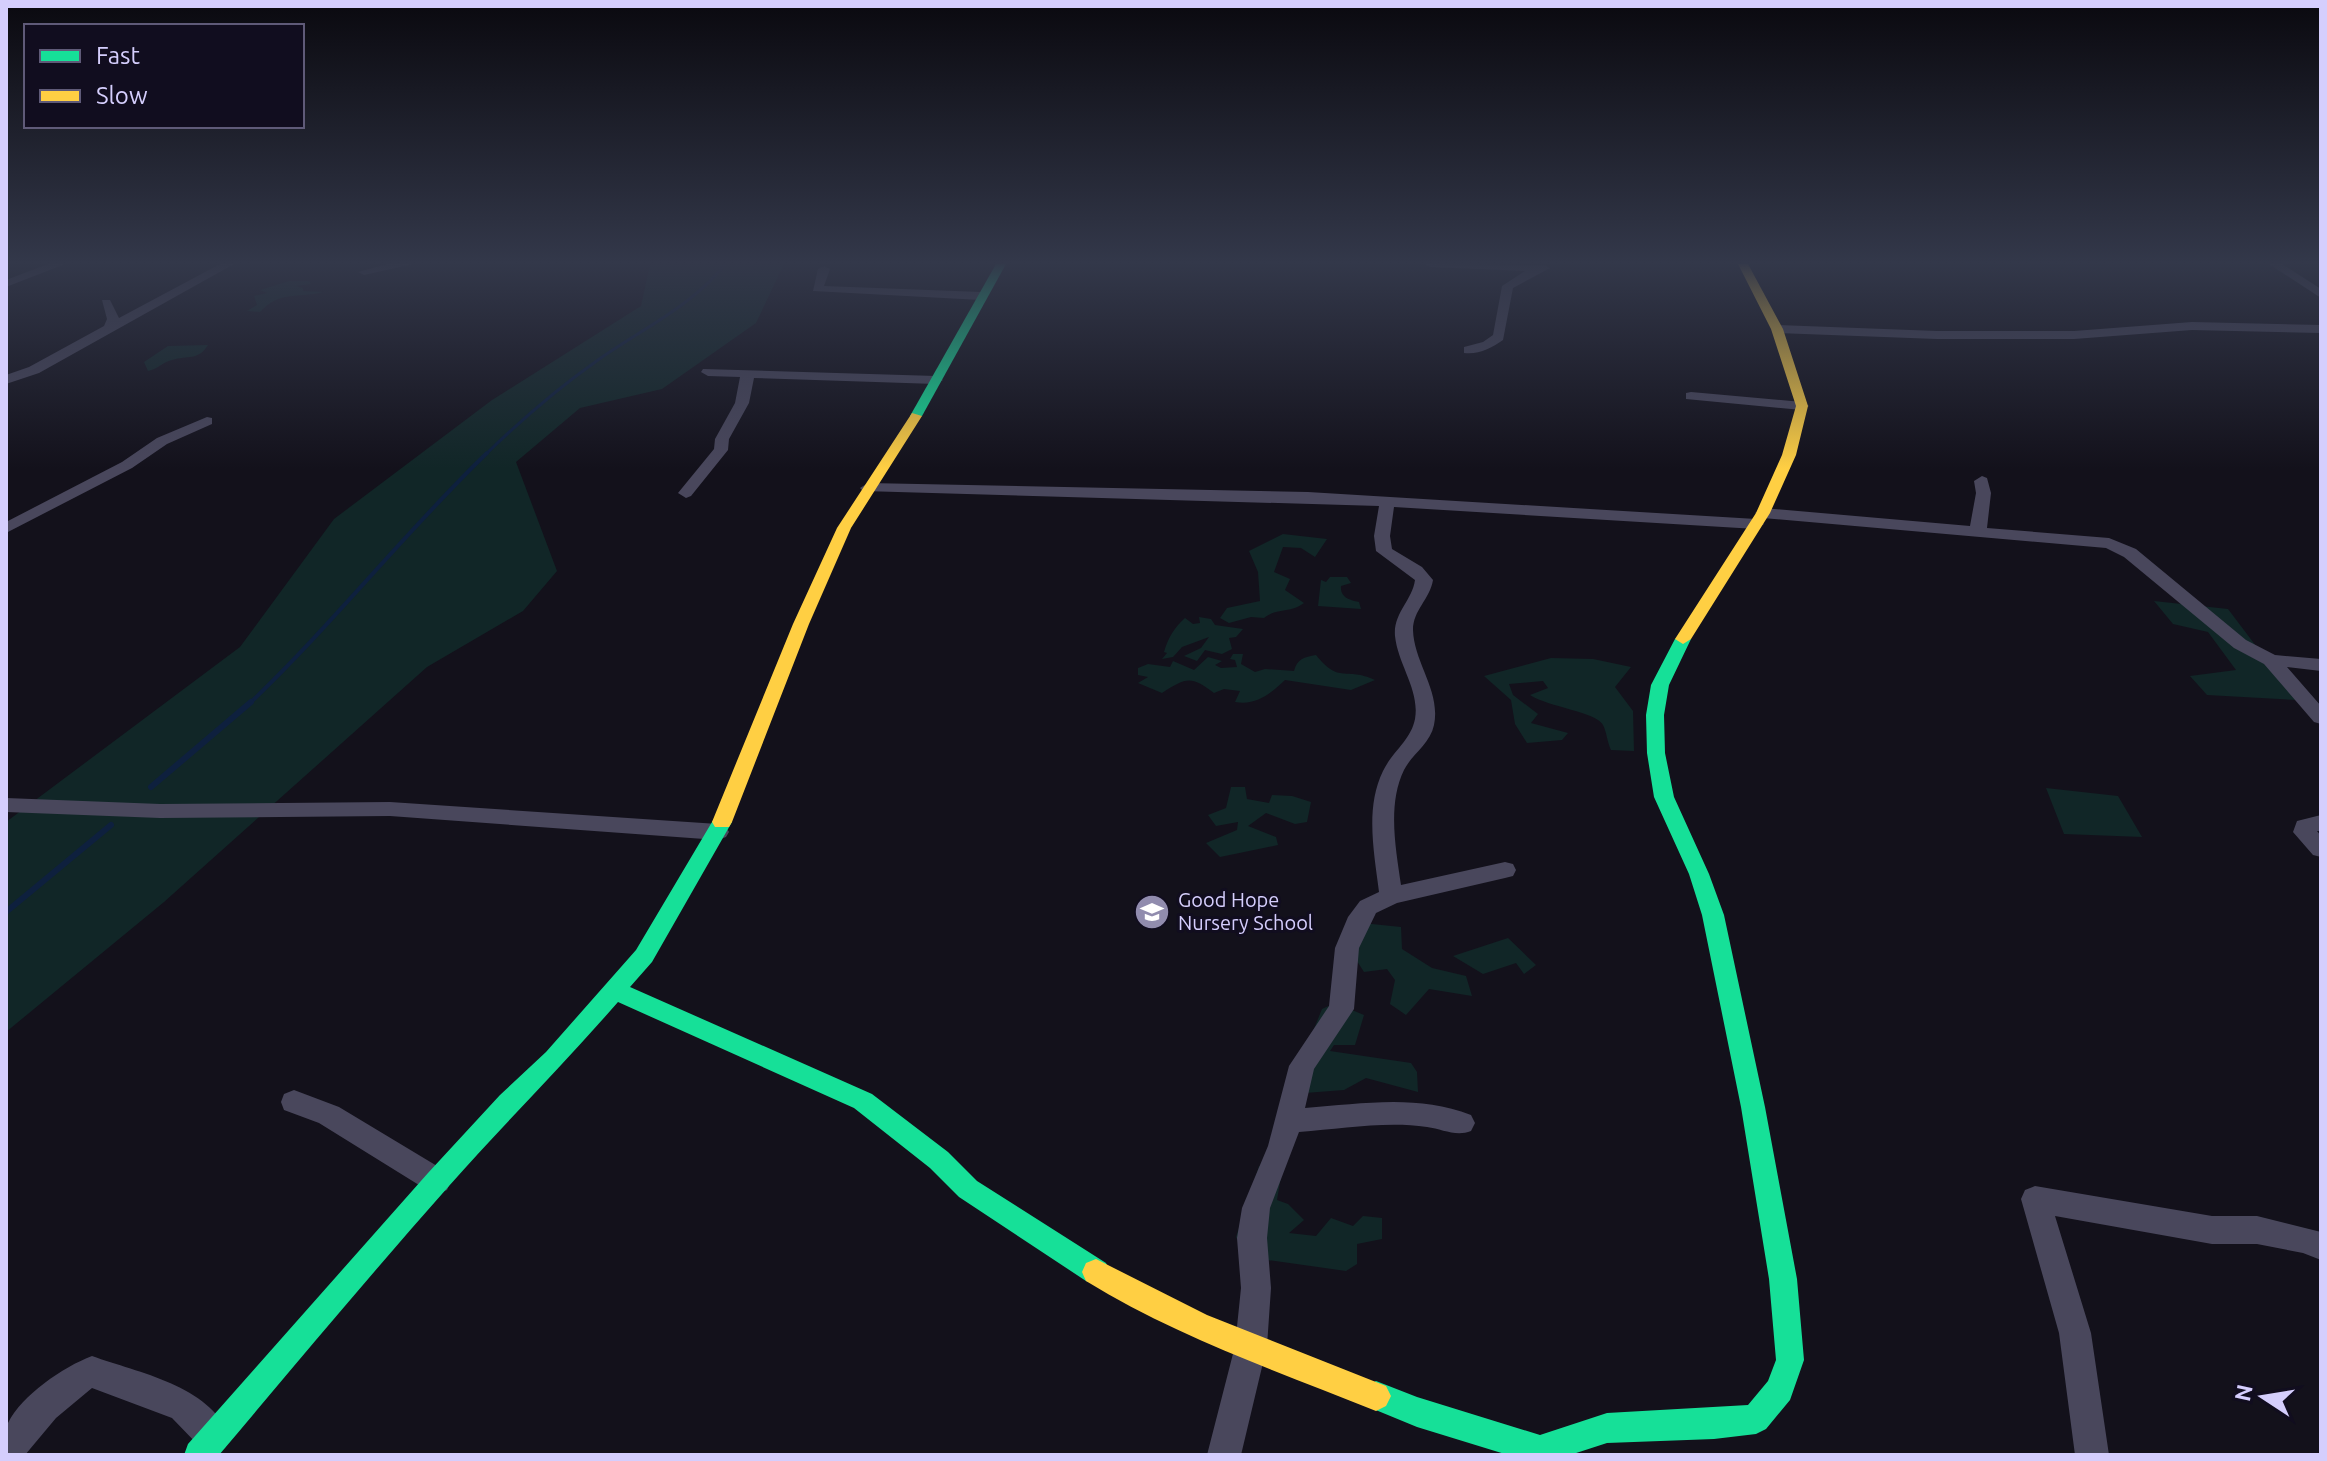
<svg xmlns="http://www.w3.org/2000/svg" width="2327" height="1461" viewBox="0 0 2327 1461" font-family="Ubuntu,sans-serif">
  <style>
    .green { fill: #112627 }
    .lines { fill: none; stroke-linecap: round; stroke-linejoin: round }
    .stream-far2 { stroke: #0e203e; stroke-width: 3 }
    .stream-far1 { stroke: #0e203e; stroke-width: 4 }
    .stream { stroke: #0e203e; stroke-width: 6 }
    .street { fill: #49475c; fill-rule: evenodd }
    .fast { fill: #16e098; fill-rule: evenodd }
    .slow { fill: #ffcf43; fill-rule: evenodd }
    .labels { text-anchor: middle; stroke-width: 6; stroke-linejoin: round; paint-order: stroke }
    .poi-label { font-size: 20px; fill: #d5cefd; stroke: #110d1f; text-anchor: start }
  </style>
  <rect width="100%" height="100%" fill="#13111b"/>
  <g class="green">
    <path d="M 650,264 L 784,264 L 756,323 L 662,389 L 580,408 L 516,462 L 557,571 L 523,611 L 427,667 L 164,902 L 6,1032 L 6,822 L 240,647 L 334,519 L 492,400 L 641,306 Z"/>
    <path d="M 289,281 L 309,281 L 311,284 L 296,286 L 303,288 L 303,291 L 323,292 C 296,299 281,290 260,312 L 247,311 L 257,305 L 254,296 L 267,293 L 260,290 Z"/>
    <path d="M 208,345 C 198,361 188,355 172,360 C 163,362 158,369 148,371 L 144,362 L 168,346 Z"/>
    <path d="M 1283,534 L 1327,539 L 1315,557 L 1301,548 L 1283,547 L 1274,572 L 1290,579 L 1285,590 L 1304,603 C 1289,614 1277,607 1264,618 L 1251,617 L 1229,623 L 1220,618 L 1227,608 L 1260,601 L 1258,572 L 1249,551 Z"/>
    <path d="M 1330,577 L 1347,577 L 1351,583 L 1341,586 C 1340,597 1349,600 1359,602 L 1361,609 L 1318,606 L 1321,580 L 1326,582 Z"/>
    <path d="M 2154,601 L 2228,609 L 2297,700 L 2207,695 L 2190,676 L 2236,670 L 2208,632 L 2173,624 Z"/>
    <path d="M 1199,617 L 1211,619 L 1215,625 L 1243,629 L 1236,637 L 1229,638 L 1232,649 L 1222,654 L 1205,650 L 1197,661 L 1184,656 L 1201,648 L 1209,637 L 1182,647 L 1173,657 L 1162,659 L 1167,653 L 1164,652 C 1168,638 1174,628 1185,618 L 1193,624 L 1200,623 Z"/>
    <path d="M 1233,654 L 1243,654 L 1241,664 L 1255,672 L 1265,669 L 1294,671 C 1297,659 1304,657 1316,655 C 1340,685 1345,666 1375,680 L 1351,690 L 1285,680 C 1270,694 1256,706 1235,702 L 1240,691 L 1224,689 L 1214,693 C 1191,676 1187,677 1162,693 L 1138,683 L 1148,677 L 1138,675 L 1138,668 L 1148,664 L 1170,667 L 1173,661 L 1194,670 L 1208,657 L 1222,661 L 1215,665 L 1221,668 L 1237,667 L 1235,660 L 1230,659 Z"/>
    <path d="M 1551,658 L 1593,659 L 1631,667 L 1615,687 L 1633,711 L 1634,751 L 1611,750 C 1607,742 1607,733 1603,725 C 1597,712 1548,707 1530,695 L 1548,688 L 1543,681 L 1509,684 L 1513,695 L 1538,714 L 1531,723 L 1568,733 L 1562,740 L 1527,743 L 1515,724 L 1511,700 L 1484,676 Z"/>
    <path d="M 1231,787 L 1245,787 L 1247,799 L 1269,803 L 1272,795 L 1292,796 L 1311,802 L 1307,822 L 1295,824 L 1266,813 L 1248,826 L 1276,837 L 1278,845 L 1220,857 L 1206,843 L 1237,830 L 1238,822 L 1216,826 L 1208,815 L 1226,808 Z"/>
    <path d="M 2046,788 L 2118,796 L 2142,837 L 2064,834 Z"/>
    <path d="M 1362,923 L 1401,927 L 1402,949 L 1432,968 L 1466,976 L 1472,996 L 1429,989 L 1406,1015 L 1390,1004 L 1395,980 L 1387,969 L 1364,972 L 1348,947 Z"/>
    <path d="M 1508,938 L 1536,965 L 1524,974 L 1516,963 L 1483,974 L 1453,956 Z"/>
    <path d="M 1335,1003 L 1364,1015 L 1355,1045 L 1334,1045 L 1330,1051 L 1411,1063 L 1417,1072 L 1418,1092 L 1366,1078 L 1344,1090 L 1305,1093 L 1299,1066 L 1322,1009 Z"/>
    <path d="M 1283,1165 L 1277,1200 L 1288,1204 L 1304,1220 L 1289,1233 L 1316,1236 L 1331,1218 L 1353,1226 L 1363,1216 L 1382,1218 L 1382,1239 L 1357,1244 L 1357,1264 L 1346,1271 L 1246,1257 L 1236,1237 L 1259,1166 Z"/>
  </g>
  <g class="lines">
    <path class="stream-far2" d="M 485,455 C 520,421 558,388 598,360 C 640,330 694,305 725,264"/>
    <path class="stream-far1" d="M 249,704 C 333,624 404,533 487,453"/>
    <g class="stream">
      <path d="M 151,787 L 251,702"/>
      <path d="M 6,912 L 111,825"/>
    </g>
    <g class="street">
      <path d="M 48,264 L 65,264 L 6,287 L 6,280 Z"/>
      <path d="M 220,264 L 234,264 L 39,373 L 6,384 L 6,375 L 29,367 L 104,326 L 107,319 L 102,300 L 110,300 L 119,318 Z"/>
      <path d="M 387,264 L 413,264 L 364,275 L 358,272 Z"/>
      <path d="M 1425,264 L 1544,265 L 1550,268 L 1513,288 L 1503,340 C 1492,348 1478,355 1464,353 L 1464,347 L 1483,342 L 1493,335 L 1502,286 L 1525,271 L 1430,267 Z"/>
      <path d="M 2269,264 L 2282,264 L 2321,289 L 2321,298 Z"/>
      <path d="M 824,266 L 830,269 L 824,286 L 981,292 L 987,296 L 981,300 L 813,291 L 818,269 Z"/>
      <path d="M 2192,322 L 2321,325 L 2321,333 L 2192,330 L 2074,339 L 1937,339 L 1777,333 L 1771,329 L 1777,325 L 1937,331 L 2074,331 Z"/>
      <path d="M 703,369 L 936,376 L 943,380 L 936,384 L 754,378 L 749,403 L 729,439 L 728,450 L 691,496 L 686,498 L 678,493 L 714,449 L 715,439 L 735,403 L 740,377 L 708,376 L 701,372 Z"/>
      <path d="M 1691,392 L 1802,402 L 1809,406 L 1802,410 L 1686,399 L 1686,393 Z"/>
      <path d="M 207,417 L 212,418 L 212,424 L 167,444 L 132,468 L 6,533 L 6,522 L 122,462 L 157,438 Z"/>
      <path d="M 1982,476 L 1987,478 L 1991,493 L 1987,528 L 2109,538 L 2136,549 L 2246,640 L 2275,655 L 2321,659 L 2321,671 L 2287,667 L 2321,706 L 2321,724 L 2314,722 L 2264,664 L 2234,648 L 2124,557 L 2106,548 L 1763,518 L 1755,513 L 1763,508 L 1970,526 L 1976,493 L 1974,481 Z"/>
      <path d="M 868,483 L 1308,492 L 1756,519 L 1764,524 L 1756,529 L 1394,507 L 1390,536 L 1392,549 L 1422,567 L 1433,580 C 1430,599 1413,610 1413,630 C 1414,663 1441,691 1434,725 C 1430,744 1412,754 1404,770 C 1387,805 1396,849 1401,885 L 1505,862 L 1513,864 L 1516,870 L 1513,876 L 1505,878 L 1397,903 L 1376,913 L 1359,948 L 1354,1009 L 1314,1069 L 1305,1108 C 1362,1104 1416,1094 1471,1115 L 1475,1123 L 1471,1131 C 1456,1137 1442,1129 1427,1127 C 1385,1121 1342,1129 1299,1132 L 1270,1208 L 1267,1238 L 1271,1288 L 1267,1346 L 1241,1455 L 1207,1455 L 1235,1346 L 1241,1288 L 1237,1238 L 1242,1208 L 1268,1146 L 1289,1066 L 1329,1006 L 1335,948 L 1348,917 L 1360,901 L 1379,892 C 1374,852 1365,808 1383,771 C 1392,752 1411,740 1415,719 C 1420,690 1398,665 1395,636 C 1393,613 1412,601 1415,580 L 1376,551 L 1374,536 L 1379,506 L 863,491 L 860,488 Z"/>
      <path d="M 6,798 L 160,804 L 390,802 L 718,824 L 726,827 L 729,832 L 726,837 L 718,840 L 390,816 L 160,818 L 6,812 Z"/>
      <path d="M 2321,815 L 2321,831 L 2317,831 L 2321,836 L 2321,857 L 2313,855 L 2293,832 L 2297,821 Z"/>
      <path d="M 294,1090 L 339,1107 L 447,1172 L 451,1181 L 447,1190 L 437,1194 L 427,1190 L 319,1123 L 284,1110 L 281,1102 L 284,1094 Z"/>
      <path d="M 2035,1186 L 2212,1216 L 2257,1216 L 2321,1232 L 2321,1260 L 2303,1253 L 2257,1244 L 2212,1244 L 2055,1216 L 2091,1333 L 2109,1455 L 2075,1455 L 2059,1333 L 2021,1199 L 2025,1190 Z"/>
      <path d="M 92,1356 C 139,1373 209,1385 230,1436 L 225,1448 L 213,1453 L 201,1448 L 172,1418 L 92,1388 L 56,1418 L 25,1455 L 6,1455 C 6,1446 3,1431 8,1423 C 22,1395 63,1367 92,1356 Z"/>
    </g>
    <g class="fast">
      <path d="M 996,264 L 1006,264 L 922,416 L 912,419 L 910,416 Z"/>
      <path d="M 1683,634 L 1691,639 L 1669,685 L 1664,715 L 1665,753 L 1674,797 L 1709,874 L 1724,915 L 1765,1107 L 1797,1279 L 1804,1360 L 1790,1400 L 1766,1429 L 1756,1434 L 1714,1439 L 1607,1443 L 1570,1455 L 1508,1455 L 1417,1427 L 1366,1406 L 1361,1396 L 1366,1386 L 1376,1381 L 1417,1397 L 1540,1435 L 1607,1413 L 1748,1405 L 1768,1381 L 1776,1360 L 1769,1279 L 1741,1107 L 1702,915 L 1689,874 L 1654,797 L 1647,753 L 1646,715 L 1651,685 L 1675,639 Z"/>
      <path d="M 722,815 L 729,817 L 732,822 L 652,962 L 630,987 L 872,1094 L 948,1152 L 977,1181 L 1106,1263 L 1110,1272 L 1106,1281 L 1096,1285 L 1086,1281 L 959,1197 L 930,1168 L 854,1108 L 618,1002 C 563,1065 504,1124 449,1186 C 371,1274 295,1365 219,1455 L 184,1455 L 188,1444 L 428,1173 L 500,1095 L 546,1052 L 636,950 L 715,817 Z"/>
    </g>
    <g class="slow">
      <path d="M 1738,264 L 1748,264 L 1783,329 L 1808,406 L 1796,455 L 1770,513 L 1691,639 L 1683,644 L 1675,639 L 1756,513 L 1782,455 L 1796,406 L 1771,329 Z"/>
      <path d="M 912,413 L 922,416 L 851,528 L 809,624 L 732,822 L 729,827 L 715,827 L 712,822 L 793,624 L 837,528 Z"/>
      <path d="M 1096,1259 L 1207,1315 L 1386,1386 L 1391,1396 L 1386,1406 L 1376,1411 C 1277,1371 1177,1337 1086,1281 L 1082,1272 L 1086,1263 Z"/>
    </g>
  </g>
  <linearGradient id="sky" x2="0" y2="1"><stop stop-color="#0a090f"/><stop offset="0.56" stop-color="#33384a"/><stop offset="1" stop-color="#33384a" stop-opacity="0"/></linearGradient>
  <rect width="2327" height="469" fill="url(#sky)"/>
  <defs>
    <g id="school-disc" transform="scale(1.8)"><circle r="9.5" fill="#918cae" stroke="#110d1f"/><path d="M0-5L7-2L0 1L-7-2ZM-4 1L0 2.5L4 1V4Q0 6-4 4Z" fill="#fff"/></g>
  </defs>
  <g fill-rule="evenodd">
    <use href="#school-disc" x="1152" y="912"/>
  </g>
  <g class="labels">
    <g class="poi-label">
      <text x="1178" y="907">Good Hope<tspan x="1178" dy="23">Nursery School</tspan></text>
    </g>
  </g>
  <rect width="2327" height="1461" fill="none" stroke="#d5cefd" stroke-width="16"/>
  <rect x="24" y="24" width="280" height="104" fill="#110d1f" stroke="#5f5a78" stroke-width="2"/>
  <rect x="40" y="50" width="40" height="12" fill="#16e098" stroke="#5f5a78" stroke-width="2"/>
  <text x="96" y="64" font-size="24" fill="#d5cefd">Fast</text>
  <rect x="40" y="90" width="40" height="12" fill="#ffcf43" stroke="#5f5a78" stroke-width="2"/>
  <text x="96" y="104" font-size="24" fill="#d5cefd">Slow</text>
  <g transform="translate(2263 1397) rotate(282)" stroke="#110d1f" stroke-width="6" paint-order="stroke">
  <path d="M0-6L14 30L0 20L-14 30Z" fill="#d5cefd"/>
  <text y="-12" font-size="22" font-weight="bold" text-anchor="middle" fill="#d5cefd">N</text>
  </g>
</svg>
